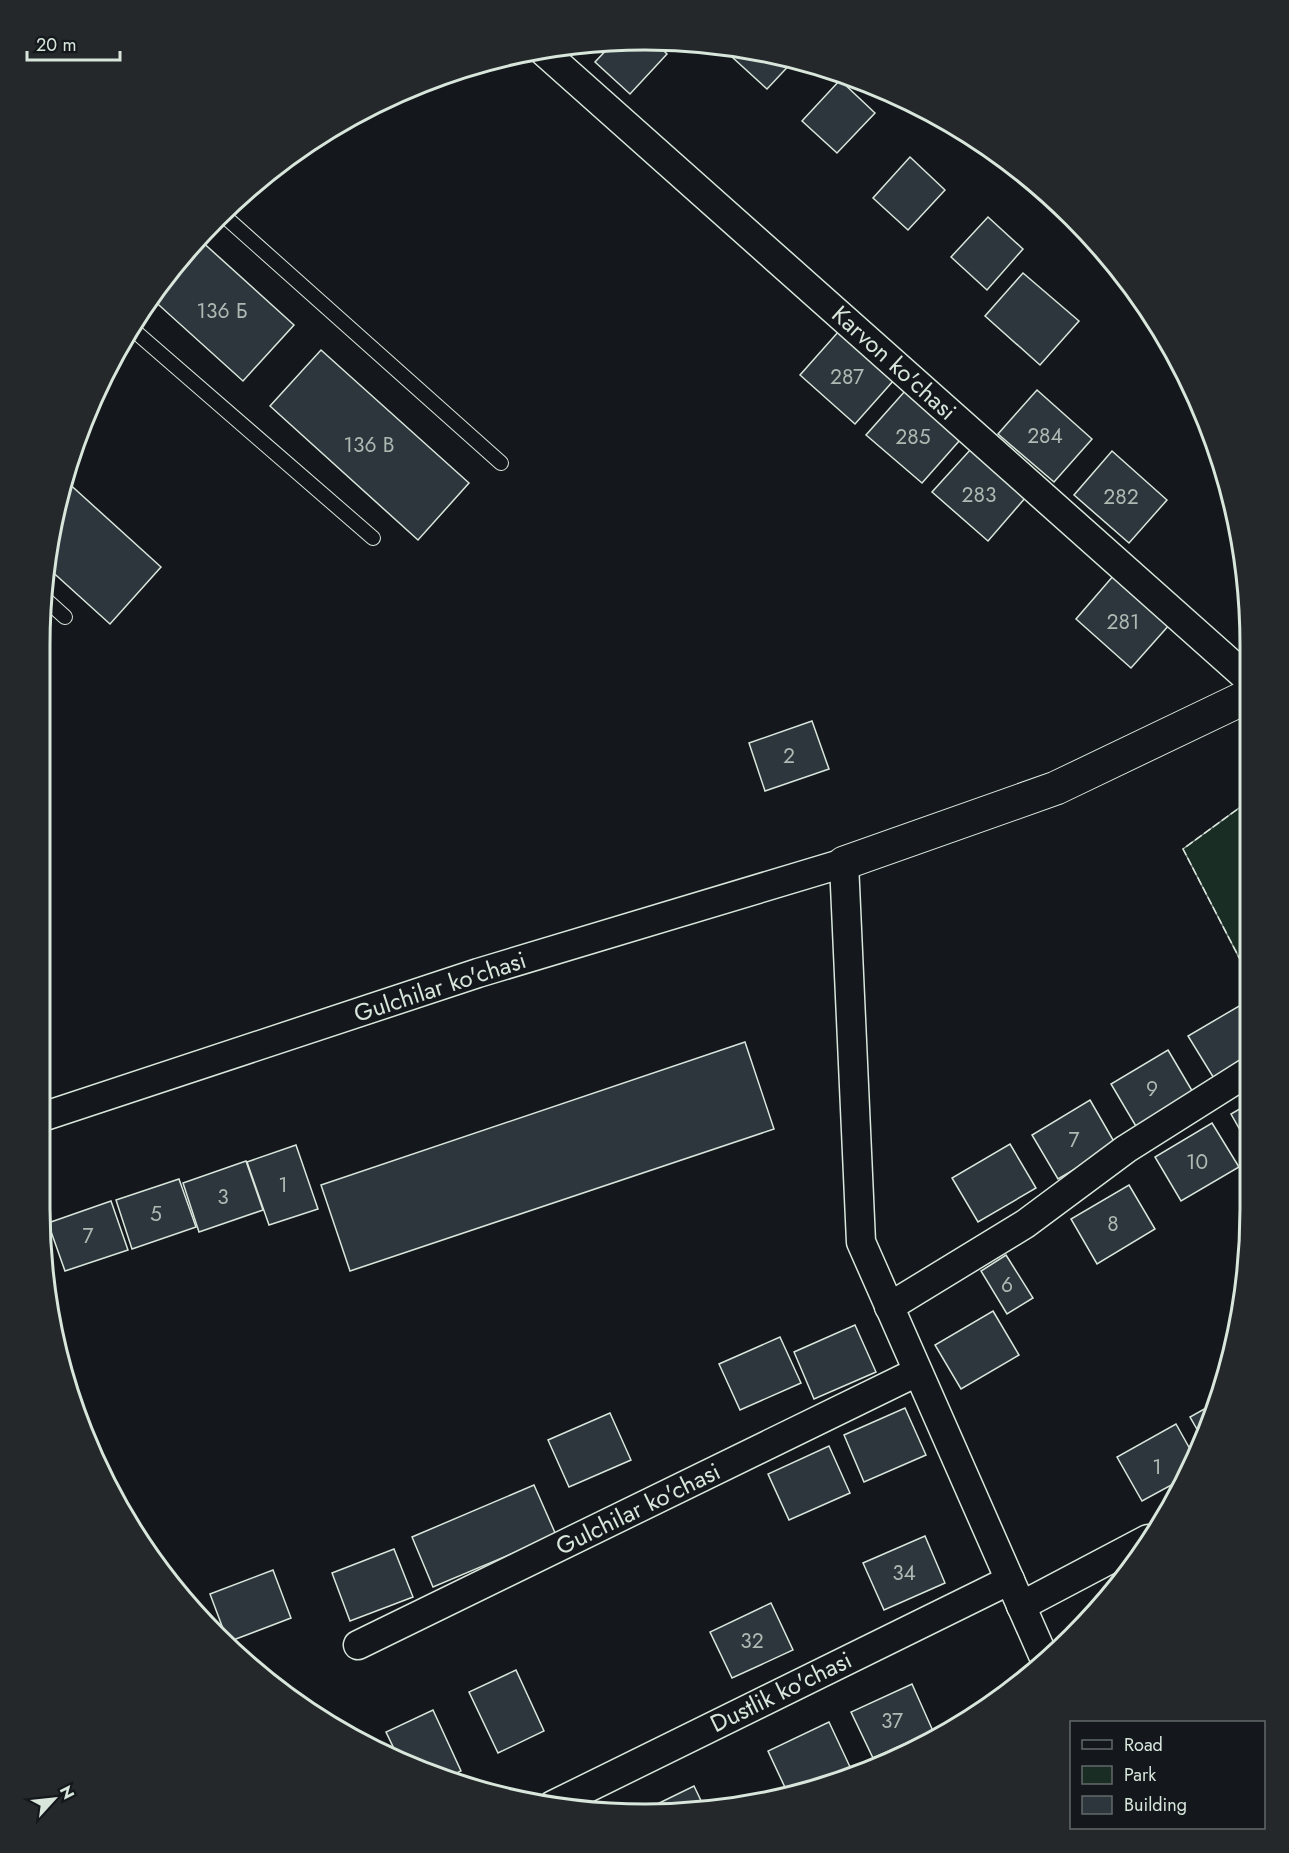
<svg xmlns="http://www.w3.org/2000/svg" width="1289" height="1853" viewBox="0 0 1289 1853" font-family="Jost,sans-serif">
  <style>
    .green { fill: #1a2d24; stroke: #939e99; stroke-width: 1.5 }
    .building { fill: #2c363c; stroke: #d8e6dc; stroke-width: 1.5 }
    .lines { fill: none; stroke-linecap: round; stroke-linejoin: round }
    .service-casing { stroke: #d8e6dc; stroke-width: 16 }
    .minor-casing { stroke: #d8e6dc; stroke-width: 31 }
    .tertiary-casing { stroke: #d8e6dc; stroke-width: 35 }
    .service { stroke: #14181c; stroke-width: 14 }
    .minor { stroke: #14181c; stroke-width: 28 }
    .tertiary { stroke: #14181c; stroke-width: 33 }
    .fence { stroke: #d8e6dc; stroke-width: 1.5; stroke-dasharray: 8 3; stroke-linecap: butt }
    .labels { text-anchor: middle; stroke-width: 4.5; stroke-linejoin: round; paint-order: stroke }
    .number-label { font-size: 21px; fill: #adbab4 }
    .street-label { font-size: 24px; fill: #d8e6dc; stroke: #14181c }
    .rim { fill: none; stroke: #d8e6dc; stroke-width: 3 }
  </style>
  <rect width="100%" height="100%" fill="#14181c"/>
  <path class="green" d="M 1246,803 L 1247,973 L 1183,849 Z"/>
  <g class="building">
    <path d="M 654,41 L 667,54 L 630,94 L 595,62 L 613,43 Z"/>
    <path d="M 739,49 L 795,59 L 767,89 L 732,57 Z"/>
    <path d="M 840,80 L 875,113 L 837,153 L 802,121 Z"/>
    <path d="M 910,157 L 945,190 L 908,230 L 873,198 Z"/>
    <path d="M 988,217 L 1023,249 L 987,290 L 951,257 Z"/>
    <path d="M 199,239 L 294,325 L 243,381 L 150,297 L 164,276 Z"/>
    <path d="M 1023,273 L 1079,321 L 1040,365 L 985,316 Z"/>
    <path d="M 839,331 L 894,380 L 855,424 L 800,375 Z"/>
    <path d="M 321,350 L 469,483 L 418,540 L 270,406 Z"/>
    <path d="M 1037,390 L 1092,439 L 1054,482 L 998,434 Z"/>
    <path d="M 905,391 L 960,440 L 922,483 L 866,435 Z"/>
    <path d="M 971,449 L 1026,497 L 988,541 L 932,492 Z"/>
    <path d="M 1112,451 L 1167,500 L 1129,543 L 1074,495 Z"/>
    <path d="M 65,480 L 161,567 L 110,624 L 47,567 L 51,526 Z"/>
    <path d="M 1114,575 L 1170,624 L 1131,668 L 1076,619 Z"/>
    <path d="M 812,721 L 829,769 L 765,791 L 749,743 Z"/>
    <path d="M 1246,1002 L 1248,1061 L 1215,1080 L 1188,1036 Z"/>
    <path d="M 745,1042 L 774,1129 L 350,1271 L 321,1185 Z"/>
    <path d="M 1168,1050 L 1194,1094 L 1137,1128 L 1111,1084 Z"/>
    <path d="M 1090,1100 L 1116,1145 L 1058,1179 L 1032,1135 Z"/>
    <path d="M 1248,1104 L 1248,1144 L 1231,1114 Z"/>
    <path d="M 1212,1123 L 1239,1167 L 1181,1201 L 1155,1157 Z"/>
    <path d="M 1010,1144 L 1036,1188 L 978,1222 L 952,1178 Z"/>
    <path d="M 296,1145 L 318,1209 L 269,1225 L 247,1162 Z"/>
    <path d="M 246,1161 L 263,1210 L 199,1232 L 183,1183 Z"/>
    <path d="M 179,1179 L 196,1227 L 132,1249 L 116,1200 Z"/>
    <path d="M 1129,1185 L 1155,1229 L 1097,1264 L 1071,1219 Z"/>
    <path d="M 111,1201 L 128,1250 L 65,1271 L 48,1223 Z"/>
    <path d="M 1006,1255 L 1033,1298 L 1007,1314 L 981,1271 Z"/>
    <path d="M 993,1311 L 1019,1355 L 961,1389 L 935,1345 Z"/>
    <path d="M 855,1325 L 876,1372 L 814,1399 L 794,1352 Z"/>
    <path d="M 780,1337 L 801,1383 L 740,1410 L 719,1364 Z"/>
    <path d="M 1215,1403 L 1202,1438 L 1190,1417 Z"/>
    <path d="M 905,1408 L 926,1455 L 864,1482 L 844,1435 Z"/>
    <path d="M 610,1413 L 631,1460 L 569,1487 L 548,1440 Z"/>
    <path d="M 1176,1424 L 1195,1458 L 1188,1476 L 1142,1501 L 1117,1457 Z"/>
    <path d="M 829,1446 L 850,1493 L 789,1520 L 768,1474 Z"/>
    <path d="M 534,1485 L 556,1535 L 433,1587 L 412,1537 Z"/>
    <path d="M 925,1536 L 945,1583 L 884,1610 L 863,1563 Z"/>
    <path d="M 394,1549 L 413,1597 L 350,1621 L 332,1573 Z"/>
    <path d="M 273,1570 L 291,1618 L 228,1642 L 210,1594 Z"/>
    <path d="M 771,1603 L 793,1650 L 732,1678 L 710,1632 Z"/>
    <path d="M 516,1670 L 544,1731 L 498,1753 L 469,1692 Z"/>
    <path d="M 912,1684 L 933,1731 L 873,1758 L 851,1712 Z"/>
    <path d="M 433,1710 L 461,1771 L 448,1777 L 412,1768 L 400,1761 L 386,1732 Z"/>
    <path d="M 829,1722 L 851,1769 L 789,1796 L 768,1751 Z"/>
    <path d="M 694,1786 L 705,1809 L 647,1809 Z"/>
  </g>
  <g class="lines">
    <g class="service-casing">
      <g id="service">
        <path d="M 222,214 L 501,463"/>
        <path d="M 130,327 L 373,538"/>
        <path d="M 44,598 L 65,617"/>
      </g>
    </g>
    <g class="minor-casing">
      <g id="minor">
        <path d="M 542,50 L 1245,676"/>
        <path d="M 39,1118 L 478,973 L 844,863 L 861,1242 L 1046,1662"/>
        <path d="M 889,1307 L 1025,1224 L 1126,1149 L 1248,1072"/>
        <path d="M 1021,1606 L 1148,1539"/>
        <path d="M 358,1645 L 917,1372"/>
        <path d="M 553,1805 L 1010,1580"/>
      </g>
    </g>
    <g class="tertiary-casing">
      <path id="tertiary" d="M 844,863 L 1056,788 L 1246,697"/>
    </g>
    <use href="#service" class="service"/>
    <use href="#minor" class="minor"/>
    <use href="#tertiary" class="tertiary"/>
    <path class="fence" d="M 1246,803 L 1183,849 L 1247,973"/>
  </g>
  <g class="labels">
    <g class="number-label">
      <text x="222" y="318">136 Б</text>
      <text x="847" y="384">287</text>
      <text x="1045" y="443">284</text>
      <text x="913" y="444">285</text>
      <text x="369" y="452">136 В</text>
      <text x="979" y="502">283</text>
      <text x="1121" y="504">282</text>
      <text x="1123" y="629">281</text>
      <text x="789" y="763">2</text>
      <text x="1152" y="1096">9</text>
      <text x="1074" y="1147">7</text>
      <text x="1197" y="1169">10</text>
      <text x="283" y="1192">1</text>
      <text x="223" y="1204">3</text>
      <text x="156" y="1221">5</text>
      <text x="1113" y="1231">8</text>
      <text x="88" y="1243">7</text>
      <text x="1007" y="1292">6</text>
      <text x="1157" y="1474">1</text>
      <text x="904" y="1580">34</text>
      <text x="752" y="1648">32</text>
      <text x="892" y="1728">37</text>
    </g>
    <g class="street-label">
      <text transform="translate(894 363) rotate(42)" y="8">Karvon ko'chasi</text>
      <text transform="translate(440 987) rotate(-18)" y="8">Gulchilar ko'chasi</text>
      <text transform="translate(638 1509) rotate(-26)" y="8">Gulchilar ko'chasi</text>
      <text transform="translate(781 1692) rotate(-26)" y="8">Dustlik ko'chasi</text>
    </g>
  </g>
  <path d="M0 0H1289V1853H0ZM645 50H645A595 595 0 0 1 1240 645V1209A595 595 0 0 1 645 1804H645A595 595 0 0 1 50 1209V645A595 595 0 0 1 645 50Z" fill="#24282b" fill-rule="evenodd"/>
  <path class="rim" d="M645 50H645A595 595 0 0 1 1240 645V1209A595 595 0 0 1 645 1804H645A595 595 0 0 1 50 1209V645A595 595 0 0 1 645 50Z"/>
  <rect x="1070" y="1721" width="195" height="108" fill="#14181c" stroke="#626a69" stroke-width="1.5"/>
  <rect x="1082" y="1740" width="30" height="9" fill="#14181c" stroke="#626a69" stroke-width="1.5"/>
  <text x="1124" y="1751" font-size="18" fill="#d8e6dc">Road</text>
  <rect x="1082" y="1766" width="30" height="18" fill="#1a2d24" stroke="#626a69" stroke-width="1.5"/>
  <text x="1124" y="1781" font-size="18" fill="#d8e6dc">Park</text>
  <rect x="1082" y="1796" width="30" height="18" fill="#2c363c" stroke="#626a69" stroke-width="1.5"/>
  <text x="1124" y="1811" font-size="18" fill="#d8e6dc">Building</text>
  <g transform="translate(54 1799) rotate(63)" stroke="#14181c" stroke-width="4.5" paint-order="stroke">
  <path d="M0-4.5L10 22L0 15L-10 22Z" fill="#d8e6dc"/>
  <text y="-9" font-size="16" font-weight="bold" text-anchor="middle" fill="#d8e6dc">N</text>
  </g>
  <path d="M27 51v9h93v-9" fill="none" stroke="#d8e6dc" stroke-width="3"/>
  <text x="36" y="51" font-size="18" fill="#d8e6dc" stroke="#14181c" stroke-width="4.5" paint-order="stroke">20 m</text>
</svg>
